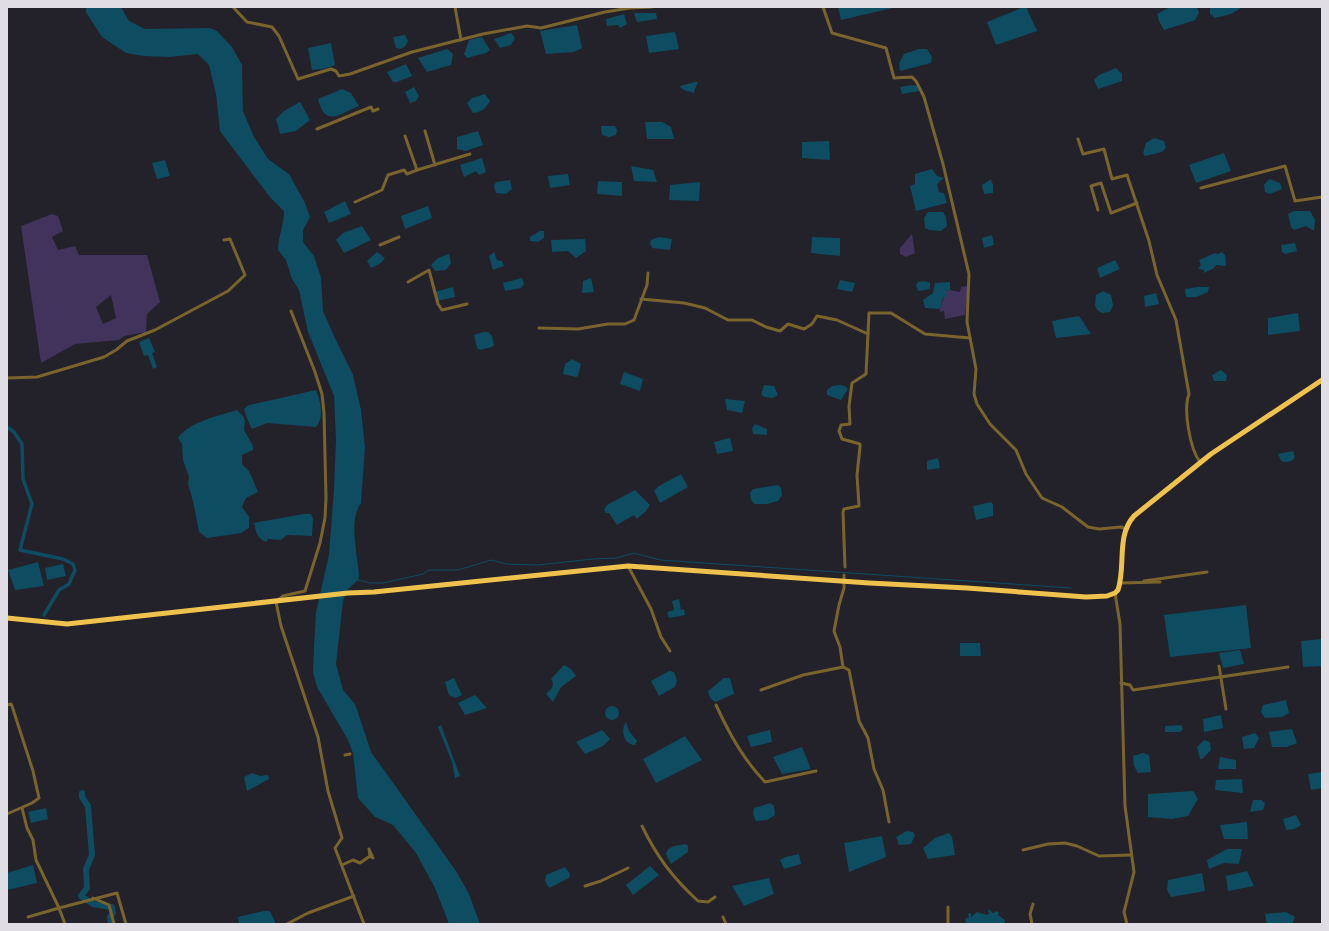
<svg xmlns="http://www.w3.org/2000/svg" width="1329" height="931" viewBox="0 0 1329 931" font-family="Georgia,serif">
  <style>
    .green { fill: #41335c; fill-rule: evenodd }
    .water { fill: #0e4c62 }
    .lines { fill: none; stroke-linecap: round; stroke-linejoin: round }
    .stream { stroke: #0e4c62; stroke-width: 1 }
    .canal { stroke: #0e4c62; stroke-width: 3.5 }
    .river { stroke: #0e4c62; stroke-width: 6 }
    .street { stroke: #7a642d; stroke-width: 3 }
    .highway { stroke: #efc24e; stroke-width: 5 }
  </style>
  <rect width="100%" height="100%" fill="#232129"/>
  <g class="green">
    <path d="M 52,214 L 58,216 L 63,231 L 52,237 L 58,250 L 75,246 L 79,255 L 147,255 L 160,302 L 147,314 L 146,332 L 124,336 L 119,340 L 75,344 L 41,363 L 21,226 ZM 111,295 L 116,318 L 103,324 L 96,307 Z"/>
    <path d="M 912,234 L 915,253 L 906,257 L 900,254 L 900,248 Z"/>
    <path d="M 968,286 L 965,315 L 945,319 L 944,311 L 940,312 L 940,309 L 946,291 L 950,290 L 960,292 L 961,287 Z"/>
  </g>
  <g class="water">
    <path d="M 86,7 L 121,7 L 129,21 L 145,29 L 210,28 L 217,31 L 232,47 L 242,65 L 243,111 L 254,137 L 268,159 L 289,174 L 305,203 L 310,217 L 303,230 L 303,242 L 314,256 L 321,278 L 323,311 L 334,336 L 353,375 L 361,410 L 365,447 L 361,503 C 348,520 358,555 359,576 L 358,580 L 347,590 L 343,601 L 336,664 L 343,690 L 355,704 L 371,752 L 456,871 L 469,894 L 480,924 L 449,924 L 435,888 L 416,853 L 393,825 L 375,817 L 358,798 L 353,753 L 348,740 L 317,687 L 313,672 L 314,647 L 316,612 L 329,555 L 334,489 L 336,440 L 334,396 L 308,332 L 299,290 L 292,279 L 286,260 L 278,250 C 278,237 284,225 284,211 L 269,196 L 220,131 L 216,94 L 209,65 L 198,54 L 169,57 L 144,56 L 126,53 L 102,37 L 86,12 Z"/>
    <path d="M 838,7 L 897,7 L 841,20 Z"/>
    <path d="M 1024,7 L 1026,7 L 1037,31 L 996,45 L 987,22 Z"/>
    <path d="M 1170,7 L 1197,7 L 1199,13 L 1195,20 L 1164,30 L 1159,21 L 1157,14 Z"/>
    <path d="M 1210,7 L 1243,7 L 1231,14 L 1215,18 L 1210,14 Z"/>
    <path d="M 634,13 L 656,13 L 657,19 L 637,22 Z"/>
    <path d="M 624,14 L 627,24 L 620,28 L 618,25 L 607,26 L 606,19 Z"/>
    <path d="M 577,25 L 582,48 L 574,52 L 546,54 L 540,31 Z"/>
    <path d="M 675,32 L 679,49 L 649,53 L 646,36 Z"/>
    <path d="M 511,33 L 515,38 L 511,45 L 500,48 L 494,39 Z"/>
    <path d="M 405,35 L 408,41 C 405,47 403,50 396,48 L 393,37 Z"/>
    <path d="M 482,37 L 490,50 L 486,53 L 467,58 L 464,54 L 469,40 Z"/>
    <path d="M 331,43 L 335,65 L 323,69 L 312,70 L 308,48 Z"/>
    <path d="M 447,49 L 453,54 L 451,65 L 427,72 L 418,58 Z"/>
    <path d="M 919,49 L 927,49 L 932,57 L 931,63 L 900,71 L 899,63 L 904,54 Z"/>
    <path d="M 406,64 L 412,76 L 397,82 L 393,82 L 387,72 Z"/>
    <path d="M 1116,68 L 1122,74 L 1122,81 L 1098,89 L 1094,80 L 1099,75 Z"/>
    <path d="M 695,82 L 698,82 L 693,94 L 692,92 L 686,91 L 680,87 L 680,86 Z"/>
    <path d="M 912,85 L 917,86 L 919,91 L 902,94 L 900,87 Z"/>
    <path d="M 414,87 L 419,96 L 416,101 L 410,103 L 405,92 Z"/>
    <path d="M 342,89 L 351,93 L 359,106 C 339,114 325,128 318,99 Z"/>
    <path d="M 485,94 L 490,101 C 485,109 482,112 473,113 L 467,103 L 472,98 Z"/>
    <path d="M 300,102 L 310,120 L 296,131 L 280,134 L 276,119 L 284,111 Z"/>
    <path d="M 645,122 L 662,122 L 671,127 L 674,139 L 647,139 Z"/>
    <path d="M 601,126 L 615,126 L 617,130 L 616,135 L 609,137 L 602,135 Z"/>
    <path d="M 478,131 L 483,145 L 466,151 L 457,149 L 457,137 Z"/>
    <path d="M 1154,138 L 1164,141 L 1166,148 L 1162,152 L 1145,156 L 1143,153 L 1146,143 Z"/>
    <path d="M 829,141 L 830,160 L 802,158 L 802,142 Z"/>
    <path d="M 1224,153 L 1231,171 L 1196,183 L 1189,165 Z"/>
    <path d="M 482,158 L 486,172 L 479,175 L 476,171 L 464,177 L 460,165 Z"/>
    <path d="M 165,160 L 170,176 L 157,179 L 152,163 Z"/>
    <path d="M 631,166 L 653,170 L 657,182 L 634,181 Z"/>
    <path d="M 932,169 L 937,176 L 944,178 L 937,184 L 939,192 L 944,193 L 947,203 L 916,211 L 910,186 L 915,184 L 915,174 Z"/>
    <path d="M 568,174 L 570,185 L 550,188 L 548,176 Z"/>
    <path d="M 991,179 L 993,185 L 993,193 L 984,194 L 982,185 Z"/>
    <path d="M 1269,179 L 1280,183 L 1282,189 L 1270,194 L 1265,192 L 1264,185 Z"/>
    <path d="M 510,180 L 512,189 L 506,194 L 496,193 L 494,186 L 496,182 Z"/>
    <path d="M 598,181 L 622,182 L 622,196 L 597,194 Z"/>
    <path d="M 700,182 L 699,201 L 669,200 L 670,185 Z"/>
    <path d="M 345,201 L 351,214 L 329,223 L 324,212 Z"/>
    <path d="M 428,206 L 432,218 L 405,229 L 401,216 Z"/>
    <path d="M 1294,211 L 1310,211 L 1315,220 L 1314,231 L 1306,226 L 1294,230 L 1291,227 L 1288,214 Z"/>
    <path d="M 928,212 L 943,212 L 946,217 L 947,226 L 941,231 L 929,230 L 925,228 L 924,218 Z"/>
    <path d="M 362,226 L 371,240 L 344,253 L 336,240 L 343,233 Z"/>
    <path d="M 540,231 L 544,231 L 544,238 L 538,242 L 530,241 L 530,237 Z"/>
    <path d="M 992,235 L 994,245 L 984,248 L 982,238 Z"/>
    <path d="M 659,237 L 672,239 L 670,250 L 652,248 L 650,243 L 651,240 Z"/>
    <path d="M 812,237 L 840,238 L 840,256 L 811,253 Z"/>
    <path d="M 585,239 L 586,251 L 576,258 L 568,251 L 552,252 L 551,240 Z"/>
    <path d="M 1295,243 L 1297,251 L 1285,254 L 1282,252 L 1281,245 Z"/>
    <path d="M 377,252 L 385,258 L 381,263 L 371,268 L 367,261 Z"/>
    <path d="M 494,252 L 497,260 L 502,261 L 504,266 L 493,270 L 489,256 Z"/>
    <path d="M 1222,252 L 1225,255 L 1226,266 L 1216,265 L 1214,268 L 1204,273 L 1204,270 L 1198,269 L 1201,265 L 1199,260 L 1215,253 L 1218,254 Z"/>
    <path d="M 449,254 L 451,263 L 446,270 L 435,271 L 431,265 L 438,258 Z"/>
    <path d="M 1115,260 L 1120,269 L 1100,278 L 1097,268 Z"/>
    <path d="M 522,278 L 524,284 L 521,288 L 505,291 L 503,283 Z"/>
    <path d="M 591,278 L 594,292 L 582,293 L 583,281 Z"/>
    <path d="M 840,280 L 855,283 L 852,292 L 837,289 Z"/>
    <path d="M 924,281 L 930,283 L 930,289 L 918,291 L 916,285 L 918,282 Z"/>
    <path d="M 950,282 L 950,290 L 946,291 L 947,296 L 943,298 L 940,309 L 925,308 L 923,300 L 933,293 L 935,283 Z"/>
    <path d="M 453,287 L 455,297 L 437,301 L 434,292 Z"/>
    <path d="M 1198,287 L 1209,287 L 1208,292 L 1196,297 L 1186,297 L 1185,289 Z"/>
    <path d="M 1103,291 L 1111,295 L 1113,305 L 1110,312 L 1102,313 L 1097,310 L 1095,305 L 1096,295 Z"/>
    <path d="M 1156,293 L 1159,304 L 1145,307 L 1144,296 Z"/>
    <path d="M 1298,313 L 1300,331 L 1268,335 L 1268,318 Z"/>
    <path d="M 1079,316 L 1091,334 L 1056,338 L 1052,321 Z"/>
    <path d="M 483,332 L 488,332 L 492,336 L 494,345 L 492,347 L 480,350 L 477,348 L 474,335 Z"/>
    <path d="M 149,338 L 155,352 L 152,353 L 157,367 L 153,369 L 148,355 L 144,356 L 139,342 Z"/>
    <path d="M 572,359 L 581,364 L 578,376 L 576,377 L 563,374 L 565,364 Z"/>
    <path d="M 1221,370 L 1227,375 L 1226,381 L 1214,381 L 1212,375 Z"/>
    <path d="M 624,372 L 643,379 L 640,391 L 620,384 Z"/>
    <path d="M 764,385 L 774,386 L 778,395 L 773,398 L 764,397 L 761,394 Z"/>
    <path d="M 840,385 L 845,386 L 848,389 L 841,400 L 827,395 L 827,390 L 832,386 Z"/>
    <path d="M 316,390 C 320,401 325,416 316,427 L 267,423 L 252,429 L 248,421 L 244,409 L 249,405 Z"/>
    <path d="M 725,399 L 745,401 L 742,413 L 727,410 Z"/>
    <path d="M 237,410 L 243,416 L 245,421 L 244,430 L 253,446 L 253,450 L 242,455 L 242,464 L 249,471 L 258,492 L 246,498 L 242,507 L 249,517 L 249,528 L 241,533 L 207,538 L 199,532 L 193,501 L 188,484 L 189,477 L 183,460 L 182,444 L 178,438 C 187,423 220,415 237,410 Z"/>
    <path d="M 755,424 L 767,429 L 767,435 L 753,434 L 752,428 Z"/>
    <path d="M 730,438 L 733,451 L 717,454 L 714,442 Z"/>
    <path d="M 1293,451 L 1295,457 C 1292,462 1287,463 1281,461 L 1278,454 Z"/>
    <path d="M 938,458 L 940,468 L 927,470 L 927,461 Z"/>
    <path d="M 681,474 L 688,487 L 660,503 L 654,491 L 659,486 Z"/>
    <path d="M 778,485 L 781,488 L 782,495 L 778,501 L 767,504 L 754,504 L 751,500 L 750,493 L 753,489 Z"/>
    <path d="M 635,490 L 650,505 L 646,511 L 637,519 L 634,515 L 617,525 L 609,513 L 606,513 L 604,510 L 607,505 Z"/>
    <path d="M 991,502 L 993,504 L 993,516 L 976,520 L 973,506 Z"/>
    <path d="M 304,514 L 311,514 L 313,519 L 312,536 L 287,535 L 281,540 L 268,539 L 267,542 C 259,540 255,533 255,525 L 253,523 Z"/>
    <path d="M 38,562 L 44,586 L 15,590 L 8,570 Z"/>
    <path d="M 63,564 L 66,576 L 47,580 L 45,568 Z"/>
    <path d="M 679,599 L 681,610 L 684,609 L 685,615 L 669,618 L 667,612 L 674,610 L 672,601 Z"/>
    <path d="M 1246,605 L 1251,648 L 1170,657 L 1164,615 Z"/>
    <path d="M 1322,639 L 1322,666 L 1303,667 L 1301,641 Z"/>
    <path d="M 960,643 L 980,643 L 981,656 L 960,656 Z"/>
    <path d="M 1240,650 L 1244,664 L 1223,668 L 1219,653 Z"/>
    <path d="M 564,665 L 571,669 L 576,676 L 561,687 L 553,702 L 546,694 L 552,688 L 553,683 L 551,679 Z"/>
    <path d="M 669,671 L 674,672 L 677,681 L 675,687 L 659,696 L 651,681 Z"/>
    <path d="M 454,678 L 462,695 L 455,698 L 449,695 L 445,682 Z"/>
    <path d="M 724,678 L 730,678 L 734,694 L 715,702 L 710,698 L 708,691 Z"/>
    <path d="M 475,695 L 487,708 L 465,715 L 458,703 Z"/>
    <path d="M 1286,700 L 1289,713 L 1282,717 L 1265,718 L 1261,712 L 1263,705 Z"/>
    <circle cx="612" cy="713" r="7"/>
    <path d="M 1221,715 L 1223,728 L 1204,732 L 1203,719 Z"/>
    <path d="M 626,722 L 629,731 L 637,741 L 635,745 C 624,745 620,730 626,722 Z"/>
    <path d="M 441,725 L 460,776 L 455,778 L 452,762 L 438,727 Z"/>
    <path d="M 1181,725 L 1183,729 L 1180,732 L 1165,732 L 1165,726 Z"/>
    <path d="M 1292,729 L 1297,743 L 1287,747 L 1272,747 L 1269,732 Z"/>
    <path d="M 602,730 L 610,739 L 603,746 L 585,754 L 576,742 Z"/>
    <path d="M 770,730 L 772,742 L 751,747 L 747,736 Z"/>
    <path d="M 1255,733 L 1259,738 L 1254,748 L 1244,749 L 1242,737 Z"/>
    <path d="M 685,736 L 702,760 L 656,783 L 643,759 Z"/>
    <path d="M 1204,740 L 1210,742 L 1211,750 L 1202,759 L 1200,759 L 1197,747 Z"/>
    <path d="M 802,747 L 811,769 L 782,774 L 773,757 Z"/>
    <path d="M 1143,753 L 1149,755 L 1151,772 L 1138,773 L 1134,766 L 1133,756 Z"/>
    <path d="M 1220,757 L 1236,760 L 1236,769 L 1218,769 Z"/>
    <path d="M 1322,772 L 1322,788 L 1311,790 L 1308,774 Z"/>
    <path d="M 252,773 L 260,776 L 268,775 L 269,779 L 247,791 L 244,777 Z"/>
    <path d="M 1242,779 L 1243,793 L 1215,790 L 1216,780 Z"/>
    <path d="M 1193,791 L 1198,799 L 1188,816 L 1172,819 L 1148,817 L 1148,794 Z"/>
    <path d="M 1253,800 L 1262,800 L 1265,804 L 1263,810 L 1250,812 Z"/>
    <path d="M 770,803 L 774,806 L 775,815 L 767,820 L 756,821 L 753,814 L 754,808 Z"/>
    <path d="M 46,808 L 48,819 L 31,823 L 28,812 Z"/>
    <path d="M 1296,815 L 1301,825 L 1294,829 L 1286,830 L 1283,819 Z"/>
    <path d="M 1247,822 L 1248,839 L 1224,839 L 1220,825 Z"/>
    <path d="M 907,831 L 913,832 L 915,835 L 911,844 L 899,845 L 896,837 Z"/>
    <path d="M 949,833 L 952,837 L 955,855 L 928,859 L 923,848 L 935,838 Z"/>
    <path d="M 882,836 L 886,857 L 849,872 L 844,843 Z"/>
    <path d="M 686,844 L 688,846 L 688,852 L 671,864 L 666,854 L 668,849 L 674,846 Z"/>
    <path d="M 1227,849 L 1242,849 L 1239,864 L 1224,863 L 1209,869 L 1207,860 Z"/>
    <path d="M 799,854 L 801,864 L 784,869 L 780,860 L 785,857 Z"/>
    <path d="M 33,865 L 37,883 L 7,890 L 7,873 Z"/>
    <path d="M 650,866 L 659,875 L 633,895 L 626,885 Z"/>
    <path d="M 565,867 L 570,874 L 569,878 L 549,888 L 545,881 L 546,875 Z"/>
    <path d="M 1247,871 L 1254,886 L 1228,891 L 1226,876 Z"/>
    <path d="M 1202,873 L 1205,891 L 1171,897 L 1167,890 L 1168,880 Z"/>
    <path d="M 769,878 L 774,894 L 744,906 L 732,886 Z"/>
    <path d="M 988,909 L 993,913 L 997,911 L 999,913 L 998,915 L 1005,920 L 1004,924 L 966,924 L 965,919 L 969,917 L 968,914 L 971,913 L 971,917 L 977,912 L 987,915 L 989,913 Z"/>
    <path d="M 264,911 L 270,911 L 276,924 L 239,924 L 238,917 Z"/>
    <path d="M 1286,912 L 1295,917 L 1292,924 L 1267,924 L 1265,914 Z"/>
  </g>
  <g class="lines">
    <path class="stream" d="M 358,580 L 370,583 L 383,583 L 423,574 L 429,570 L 458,570 L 491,560 L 506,564 L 538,565 L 593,559 L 616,558 L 634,553 L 660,560 L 1071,588"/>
    <path class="canal" d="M 7,427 L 14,432 L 22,444 L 23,479 L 32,504 L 20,550 L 63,559 L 73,564 L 75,570 L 69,584 L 59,590 L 44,615"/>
    <path class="river" d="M 82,793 L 82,797 L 88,806 L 92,855 L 86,869 L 87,888 L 81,896 L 93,904 L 112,907 L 113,913 L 110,917 L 111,924"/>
    <g class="street">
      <path d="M 233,7 L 247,22 L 272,27 L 279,36 L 298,79 L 331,69 L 336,71 L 339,76 L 350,74 L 412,52 L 483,34 L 527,26 L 541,28 L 605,12 L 630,8 L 652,7"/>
      <path d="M 455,7 L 461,40"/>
      <path d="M 823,7 L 832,33 L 886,48 L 894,78 L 912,77 L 916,81 L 924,97 L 943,164 L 969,274 L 967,322 L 976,369 L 974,394 L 977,404 L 990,424 L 1016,450 L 1026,474 L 1042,498 L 1062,507 L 1088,527 L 1099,529 L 1121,527 L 1126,529"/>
      <path d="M 317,129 L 371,107 L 373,111 L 378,109"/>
      <path d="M 425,131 L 435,165"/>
      <path d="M 1078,139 L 1083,154 L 1104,149 L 1112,179 L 1127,175 L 1149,241 L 1157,275 L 1176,320 L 1189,394 C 1183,410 1190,449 1200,462"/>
      <path d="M 417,170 L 470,154"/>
      <path d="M 1201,188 L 1285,166 L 1295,201 L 1322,197"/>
      <path d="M 355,202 L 382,190 L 388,175 L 404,170 L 407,174 L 417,170 L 405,136"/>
      <path d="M 1098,210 L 1091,186 L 1101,183 L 1111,213 L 1137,203"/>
      <path d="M 380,245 L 399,237"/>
      <path d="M 408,282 L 429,270 L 438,304 L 442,310 L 467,304"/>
      <path d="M 641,299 L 684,303 L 705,308 L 728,320 L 752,320 L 766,327 L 780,331 L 788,324 L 804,329 L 812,324 L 817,316 L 837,320 L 868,334"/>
      <path d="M 291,311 L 315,372 L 322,394 L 324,413 L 326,498 L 325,518 L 320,543 L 305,591 L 283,596 L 276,602 L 281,626 L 318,737 L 328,791 L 342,838 L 335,848 L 364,924"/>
      <path d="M 539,328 L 578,329 L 608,324 L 625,324 L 634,320 L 647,285 L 648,273"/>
      <path d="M 7,378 L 37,377 L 104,357 L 116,350 L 127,341 L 155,330 L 228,291 L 245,275 L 230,239 L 224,240"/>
      <path d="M 628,566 L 651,609 L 661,637 L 670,651"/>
      <path d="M 845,567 L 843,512 L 844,509 L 859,506 L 857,475 L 860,447 L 860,444 L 842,439 L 839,431 L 841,425 L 850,424 L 849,406 L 852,383 L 866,374 L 869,313 L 891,313 L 925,334 L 970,338"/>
      <path d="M 1144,581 L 1207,572"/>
      <path d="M 1120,583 L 1160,582"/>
      <path d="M 1115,593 L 1120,624 L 1125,806 L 1134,872 L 1124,912 L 1127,924"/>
      <path d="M 1219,666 L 1226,709"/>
      <path d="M 843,667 L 849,670 L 859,721 L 868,738 L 874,769 L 883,790 L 889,822"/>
      <path d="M 1121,683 L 1130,685 L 1133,690 L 1288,667"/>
      <path d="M 761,690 L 803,675 L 843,667 L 840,647 L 834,631 L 839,605 L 844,588 L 844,575"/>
      <path d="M 7,705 L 11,704 L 12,706 L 33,771 L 39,798 L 32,803 L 7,814"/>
      <path d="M 716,705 C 729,733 743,759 765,782 L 816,771"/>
      <path d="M 345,755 L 350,754"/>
      <path d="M 22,808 L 27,828 L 33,840 L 36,860 L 59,908 L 117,893 L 126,924"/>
      <path d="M 642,826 C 657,857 673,878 698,901 L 708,902 L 715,897"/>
      <path d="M 1023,850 L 1048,844 L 1065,843 L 1077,846 L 1099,856 L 1130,855"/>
      <path d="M 342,865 L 353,860 L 360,863 L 370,856 L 369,849 L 373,858 L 370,856"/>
      <path d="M 585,886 L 601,881 L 628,868"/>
      <path d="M 93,898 L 109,905 L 114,924"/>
      <path d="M 948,907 L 948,924"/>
      <path d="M 28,917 L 59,908 L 65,924"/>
      <path d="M 723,917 L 726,924"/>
      <path d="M 287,924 L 308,913 L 354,896"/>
      <path d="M 1032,924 L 1030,914 L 1033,904"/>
    </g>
    <path class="highway" d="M 7,618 L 67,624 L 348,593 L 374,592 L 628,566 L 869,583 L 967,588 L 1086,597 L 1107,596 L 1115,593 L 1118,590 C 1126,566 1116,536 1134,516 L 1211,454 L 1322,380"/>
  </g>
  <rect width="1329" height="931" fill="none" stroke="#e0dee4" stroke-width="16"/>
</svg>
